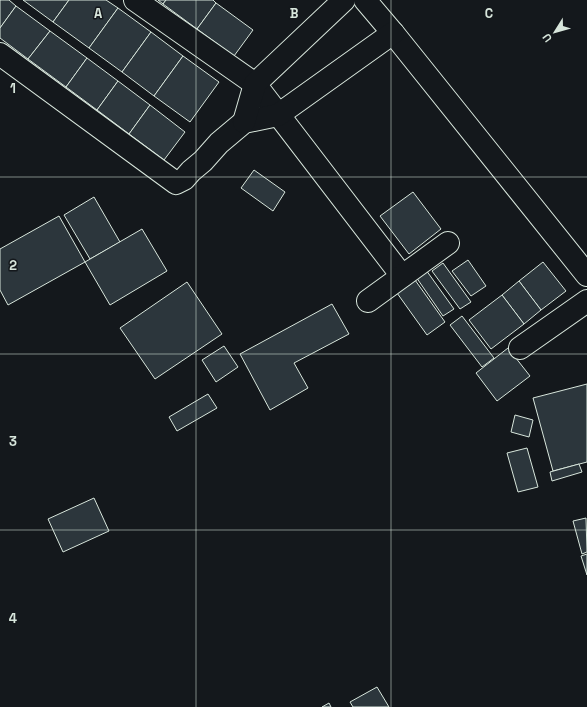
<svg xmlns="http://www.w3.org/2000/svg" width="587" height="707" viewBox="0 0 587 707" font-family="'Space Grotesk',sans-serif">
  <style>
    .building { fill: #2c363c; stroke: #d8e6dc }
    .lines { fill: none; stroke-linecap: round; stroke-linejoin: round }
    .street-casing { stroke: #d8e6dc; stroke-width: 24 }
    .street { stroke: #14181c; stroke-width: 22 }
    .grid { fill: none; stroke: #d8e6dc; stroke-width: 1; stroke-opacity: 0.55 }
    .grid-label { font-size: 13px; text-anchor: middle; font-weight: bold; fill: #d8e6dc; stroke: #14181c; stroke-width: 3; stroke-linejoin: round; paint-order: stroke }
  </style>
  <rect width="100%" height="100%" fill="#14181c"/>
  <g class="building">
    <path d="M 0,0 L 9,0 L 16,6 L 0,28 Z"/>
    <path d="M 23,0 L 69,0 L 53,22 Z"/>
    <path d="M 69,0 L 106,0 L 118,8 L 89,48 L 53,22 Z"/>
    <path d="M 158,0 L 166,0 L 163,4 Z"/>
    <path d="M 166,0 L 213,0 L 216,3 L 197,29 L 163,4 Z"/>
    <path d="M 216,3 L 253,30 L 234,56 L 197,29 Z"/>
    <path d="M 16,6 L 50,31 L 28,59 L 0,38 L 0,28 Z"/>
    <path d="M 118,8 L 151,32 L 122,72 L 89,48 Z"/>
    <path d="M 50,31 L 87,58 L 66,87 L 28,59 Z"/>
    <path d="M 151,32 L 183,56 L 154,96 L 122,72 Z"/>
    <path d="M 183,56 L 219,82 L 190,122 L 154,96 Z"/>
    <path d="M 87,58 L 118,81 L 97,110 L 66,87 Z"/>
    <path d="M 118,81 L 150,105 L 129,134 L 97,110 Z"/>
    <path d="M 150,105 L 185,132 L 164,160 L 129,134 Z"/>
    <path d="M 254,170 L 285,192 L 273,211 L 241,188 Z"/>
    <path d="M 413,192 L 441,229 L 409,254 L 380,216 Z"/>
    <path d="M 94,197 L 120,242 L 90,259 L 64,215 Z"/>
    <path d="M 59,216 L 85,262 L 8,305 L 0,290 L 0,249 Z"/>
    <path d="M 142,229 L 167,271 L 110,305 L 85,262 Z"/>
    <path d="M 468,260 L 486,286 L 471,296 L 452,271 Z"/>
    <path d="M 543,262 L 566,291 L 541,310 L 519,281 Z"/>
    <path d="M 443,263 L 471,302 L 460,309 L 432,271 Z"/>
    <path d="M 426,270 L 454,309 L 443,316 L 416,277 Z"/>
    <path d="M 415,280 L 445,322 L 427,335 L 397,293 Z"/>
    <path d="M 519,281 L 541,310 L 524,324 L 502,295 Z"/>
    <path d="M 187,282 L 222,334 L 155,379 L 120,328 Z"/>
    <path d="M 502,295 L 524,324 L 491,349 L 469,320 Z"/>
    <path d="M 332,304 L 349,334 L 294,363 L 308,388 L 270,410 L 240,354 Z"/>
    <path d="M 462,316 L 494,358 L 482,367 L 450,325 Z"/>
    <path d="M 224,346 L 238,367 L 216,382 L 202,360 Z"/>
    <path d="M 508,348 L 530,376 L 497,401 L 476,373 Z"/>
    <path d="M 587,384 L 587,462 L 553,471 L 533,398 Z"/>
    <path d="M 208,394 L 217,408 L 177,431 L 169,417 Z"/>
    <path d="M 515,415 L 533,420 L 529,437 L 511,432 Z"/>
    <path d="M 527,448 L 538,487 L 518,492 L 507,453 Z"/>
    <path d="M 579,464 L 582,472 L 552,481 L 550,472 Z"/>
    <path d="M 94,498 L 109,531 L 63,552 L 48,519 Z"/>
    <path d="M 586,518 L 587,552 L 582,554 L 573,521 Z"/>
    <path d="M 587,554 L 587,575 L 581,556 Z"/>
    <path d="M 377,687 L 389,707 L 353,707 L 350,702 Z"/>
    <path d="M 329,703 L 331,707 L 322,707 Z"/>
  </g>
  <g class="lines">
    <g class="street-casing">
      <g id="street">
        <path d="M 135,0 L 255,84 L 402,276"/>
        <path d="M 365,0 L 393,33 L 587,275"/>
        <path d="M 0,54 L 176,183 L 184,179 L 191,171 L 203,161 L 219,143 L 244,122 L 278,115 L 393,33"/>
        <path d="M 244,122 L 255,84 L 344,0"/>
        <path d="M 368,301 L 448,243"/>
        <path d="M 520,348 L 587,301"/>
      </g>
    </g>
    <use href="#street" class="street"/>
  </g>
  <path class="grid" d="M 196,0 L 196,707M 391,0 L 391,707M 0,177 L 587,177M 0,354 L 587,354M 0,530 L 587,530"/>
  <g class="grid-label">
    <text x="98" y="18">A</text>
    <text x="294" y="18">B</text>
    <text x="489" y="18">C</text>
    <text x="13" y="93">1</text>
    <text x="13" y="270">2</text>
    <text x="13" y="446">3</text>
    <text x="13" y="623">4</text>
  </g>
  <g transform="translate(555 32) rotate(233)" stroke="#14181c" stroke-width="3" paint-order="stroke">
  <path d="M0-3L7 15L0 10L-7 15Z" fill="#d8e6dc"/>
  <text y="-6" font-size="11" font-weight="bold" text-anchor="middle" fill="#d8e6dc">U</text>
  </g>
</svg>
